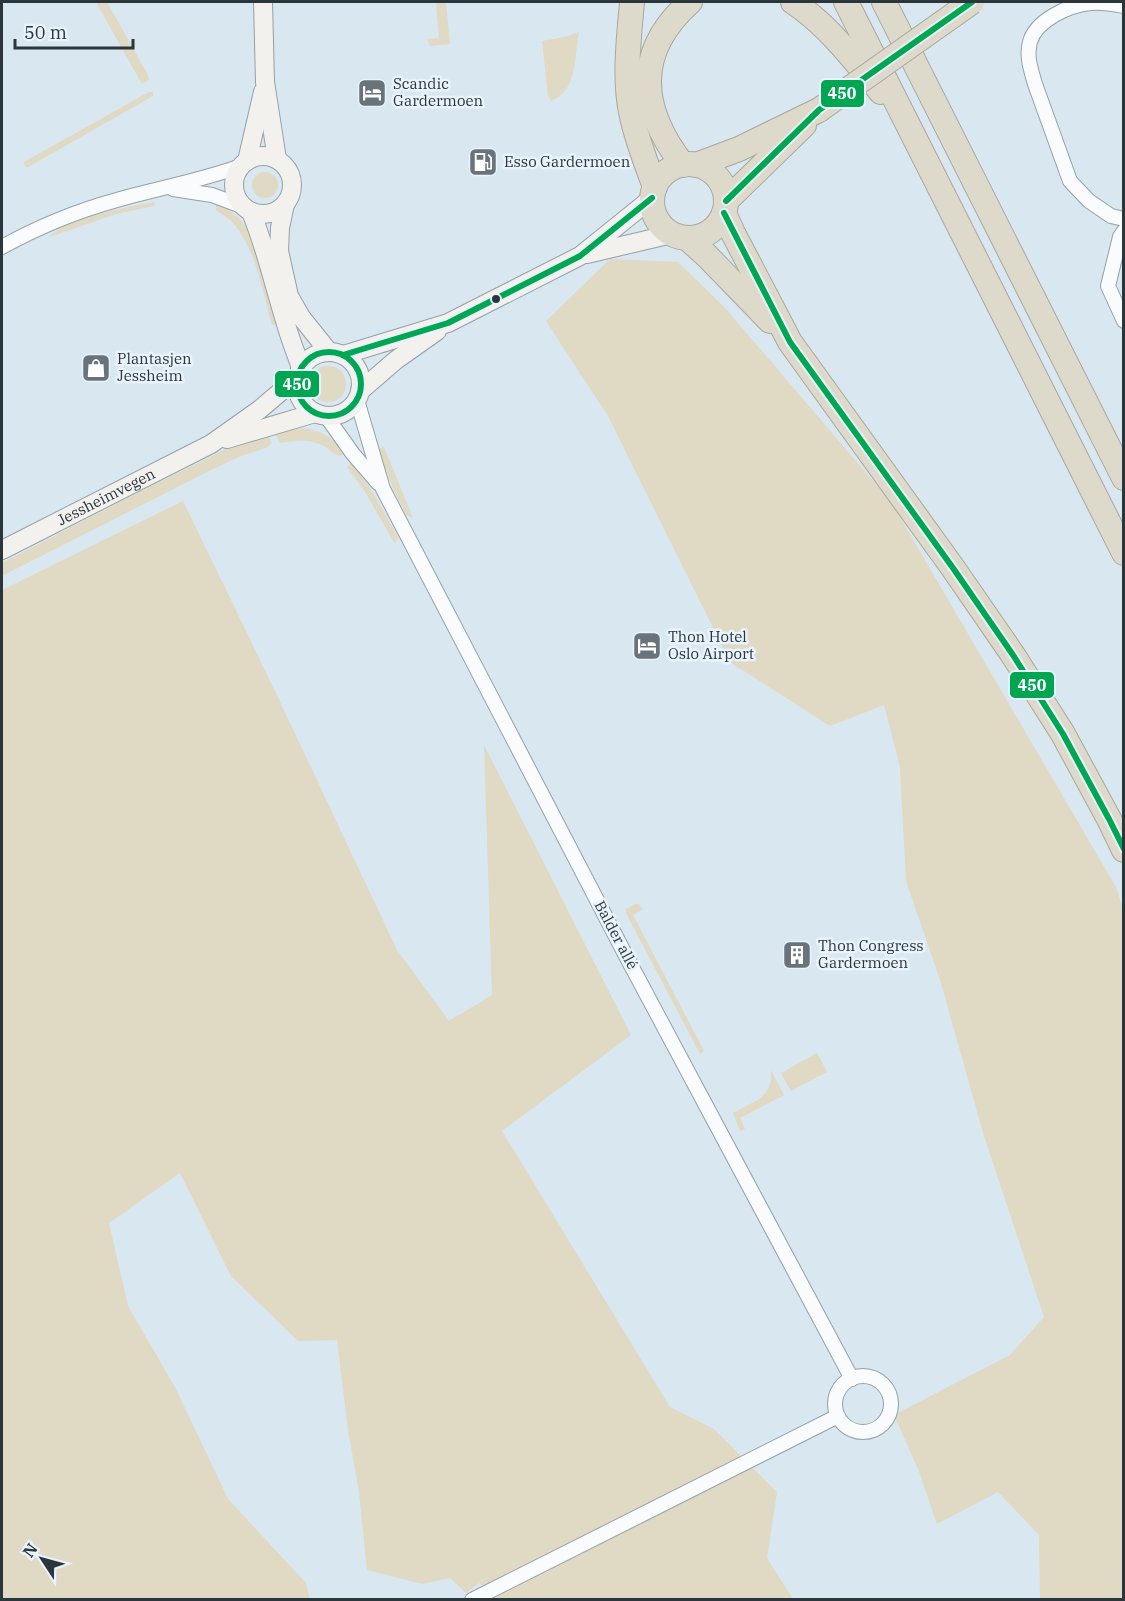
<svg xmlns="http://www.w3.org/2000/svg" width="1125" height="1601" viewBox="0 0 1125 1601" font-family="'IBM Plex Serif',serif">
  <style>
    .green { fill: #e0d9c4 }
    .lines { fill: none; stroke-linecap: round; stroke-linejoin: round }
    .street-casing { stroke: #95a0a7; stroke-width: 16 }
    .secondary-casing { stroke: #95a0a7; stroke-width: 20 }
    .highway-casing { stroke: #a9a89d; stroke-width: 26 }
    .street { stroke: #f9fbfd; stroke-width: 14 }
    .secondary { stroke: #f2f1ee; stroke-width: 18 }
    .highway { stroke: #ddd9cb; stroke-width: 24 }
    .highway-bridge-casing { stroke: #a9a89d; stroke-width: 26; stroke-linecap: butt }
    .highway-bridge { stroke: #ddd9cb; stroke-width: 24 }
    .bus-1-casing { stroke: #e9f3fb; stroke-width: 10 }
    .bus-1 { stroke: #00a651; stroke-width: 6 }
    .bus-dot { fill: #2b353c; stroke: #e9f3fb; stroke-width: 2 }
    .labels { text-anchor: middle; stroke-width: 5; stroke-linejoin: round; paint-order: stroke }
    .poi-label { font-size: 15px; fill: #2b353c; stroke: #e9f3fb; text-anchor: start }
    .street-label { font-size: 15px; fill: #2b353c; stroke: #e9f3fb }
    .line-badge { stroke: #e9f3fb; stroke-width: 2 }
    .badge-label { font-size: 16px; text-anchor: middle; font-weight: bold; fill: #fff }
  </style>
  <rect width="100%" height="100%" fill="#d9e7f1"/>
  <g class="green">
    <path d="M 96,2 L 107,2 L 148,75 L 149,80 L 142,84 Z"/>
    <path d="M 436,2 L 446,2 L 450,44 L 430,46 L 427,39 L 439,38 Z"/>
    <path d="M 579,32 C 574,56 578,91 551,101 L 548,95 L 542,41 L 565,37 Z"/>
    <path d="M 149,92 L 153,92 L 153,96 L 28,167 L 26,167 L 24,164 L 24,162 Z"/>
    <circle cx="265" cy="185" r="13"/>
    <path d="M 154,202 L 155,203 L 154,206 L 116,214 L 50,237 C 60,220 132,206 154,202 Z"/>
    <path d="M 216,204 L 229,210 L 239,218 L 246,227 L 254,243 L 279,323 L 272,325 C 263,293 257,255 237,228 C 232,220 223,215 216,210 Z"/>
    <path d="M 610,259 L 678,262 L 726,309 L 891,502 L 1116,887 L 1124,913 L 1123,1599 L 1040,1599 L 1039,1535 L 998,1492 L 937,1524 L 918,1469 L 894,1415 L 1010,1355 L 1044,1317 L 983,1133 L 941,983 L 906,881 L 900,767 L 884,705 L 830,726 L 730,662 L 608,416 L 546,321 Z"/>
    <circle cx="328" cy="384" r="18"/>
    <path d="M 303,428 C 322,431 335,438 344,454 C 336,459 331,450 324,446 C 309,438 296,441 280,443 L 274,432 Z"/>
    <path d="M 266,435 L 269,436 L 271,443 L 268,447 L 241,456 L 211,470 L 2,576 L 2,563 C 64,531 126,498 190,467 C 213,456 241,439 266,435 Z"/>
    <path d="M 384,447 L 413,518 L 406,515 L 393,488 L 379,452 L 379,449 Z"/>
    <path d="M 351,463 L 372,491 L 398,537 L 395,544 L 364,490 L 347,467 Z"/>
    <path d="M 183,501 L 274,689 L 397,950 L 449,1021 L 492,995 L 484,745 L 631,1035 L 502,1131 L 670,1407 L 714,1429 L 777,1492 L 767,1558 L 793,1599 L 497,1599 L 479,1583 L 466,1593 L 450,1578 L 422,1584 L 367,1570 L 359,1492 L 348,1430 L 337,1340 L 298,1341 L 231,1276 L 180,1173 L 109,1223 L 128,1306 L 176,1389 L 228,1499 L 306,1583 L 310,1599 L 2,1600 L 2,590 Z"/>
    <path d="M 635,904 L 639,904 L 643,909 L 633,915 L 704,1051 L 700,1054 L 626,913 L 626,909 Z"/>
    <path d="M 817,1053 L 827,1072 L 791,1091 L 781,1073 Z"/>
    <path d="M 771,1070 L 784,1095 L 740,1118 L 745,1129 L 740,1131 L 733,1113 C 753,1101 773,1099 771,1070 Z"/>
  </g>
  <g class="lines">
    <g class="street-casing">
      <g id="street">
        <path d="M 1124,6 C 1113,4 1101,2 1091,3 C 1069,5 1036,20 1030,42 C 1026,56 1031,70 1035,84 L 1070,181 L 1089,201 L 1111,216 L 1124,219"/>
        <path d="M 173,189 L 212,195 L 244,207"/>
        <path d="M 1124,231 L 1120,237 L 1108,286 L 1124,321"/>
        <path d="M 2,247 C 38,227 77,211 117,200 C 158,188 200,181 241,166"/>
        <path d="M 357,400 L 383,489 L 625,954 L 852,1379"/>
        <path d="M 326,416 L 353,454 L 378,483"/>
        <circle cx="863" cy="1404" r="28"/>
        <path d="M 472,1600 L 838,1416"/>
      </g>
    </g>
    <g class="secondary-casing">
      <g id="secondary">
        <path d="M 263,2 L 265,82 L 277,159"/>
        <circle cx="263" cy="185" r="29"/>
        <path d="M 247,161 L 263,92"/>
        <path d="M 285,204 L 280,228 L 279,251 L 289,296 L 301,317 L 329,352"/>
        <path d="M 251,212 C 266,248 274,286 286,324 C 290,339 296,353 301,368"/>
        <path d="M 587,254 L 672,234"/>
        <circle cx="329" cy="384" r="32"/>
        <path d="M 343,355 L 448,323 L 580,256 L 652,198"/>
        <path d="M 360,391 L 396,360 L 437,331"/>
        <path d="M 227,439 L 315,413"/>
        <path id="s1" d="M 2,550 L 211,444 L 259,410 L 298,377"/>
      </g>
    </g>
    <g class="highway-casing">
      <g id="highway">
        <path d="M 632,2 C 629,37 624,77 631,112 C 636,138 646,163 655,187"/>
        <path d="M 793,2 C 828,25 854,60 881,92"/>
        <path d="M 846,2 L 1124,553"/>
        <path d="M 884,2 L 1124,478"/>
        <circle cx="689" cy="201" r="37"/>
        <path d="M 683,165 C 639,108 634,52 690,2"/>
        <path d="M 696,165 L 739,149 L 819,110"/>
        <path d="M 726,201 L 804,125"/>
        <path d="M 724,213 L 733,233 L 790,342 L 953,568 L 1013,655 L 1063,734 L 1109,819 L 1124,850"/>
        <path d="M 687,238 L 707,256 L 770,321"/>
      </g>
    </g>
    <use href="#street" class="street"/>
    <use href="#secondary" class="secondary"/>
    <use href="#highway" class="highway"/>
    <g class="highway-bridge-casing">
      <path id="highway-bridge" d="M 819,110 L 972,2"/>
    </g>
    <use href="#highway-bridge" class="highway-bridge"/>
    <g class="bus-1-casing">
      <g id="bus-1">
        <path d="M 726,201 L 819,110 L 972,2"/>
        <path d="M 724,213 L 790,342 L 953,568 L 1013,655 L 1063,734 L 1109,819 L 1124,849"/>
        <circle cx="329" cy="384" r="32"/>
        <path d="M 343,355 L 448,323 L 580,256 L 652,198"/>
      </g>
    </g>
    <use href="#bus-1" class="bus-1"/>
  </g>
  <defs>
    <g id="hotel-square" transform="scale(1.5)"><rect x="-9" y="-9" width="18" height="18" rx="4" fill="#68737b" stroke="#e9f3fb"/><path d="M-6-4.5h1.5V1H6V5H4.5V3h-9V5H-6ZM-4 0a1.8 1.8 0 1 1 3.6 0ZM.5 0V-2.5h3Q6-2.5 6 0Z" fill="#fff"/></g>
    <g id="fuel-square" transform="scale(1.5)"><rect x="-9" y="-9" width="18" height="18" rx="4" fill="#68737b" stroke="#e9f3fb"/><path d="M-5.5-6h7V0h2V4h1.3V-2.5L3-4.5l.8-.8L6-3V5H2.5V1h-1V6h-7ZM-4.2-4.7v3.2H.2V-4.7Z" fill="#fff"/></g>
    <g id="shop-square" transform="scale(1.5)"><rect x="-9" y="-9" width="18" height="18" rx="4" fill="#68737b" stroke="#e9f3fb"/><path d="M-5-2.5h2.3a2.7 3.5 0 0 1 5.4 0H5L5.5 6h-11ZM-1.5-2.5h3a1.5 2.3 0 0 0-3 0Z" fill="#fff"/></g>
    <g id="building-square" transform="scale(1.5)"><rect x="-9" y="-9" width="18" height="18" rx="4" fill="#68737b" stroke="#e9f3fb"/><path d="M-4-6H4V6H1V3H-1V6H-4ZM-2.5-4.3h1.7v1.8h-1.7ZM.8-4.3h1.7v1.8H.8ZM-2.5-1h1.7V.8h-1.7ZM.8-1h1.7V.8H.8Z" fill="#fff"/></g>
  </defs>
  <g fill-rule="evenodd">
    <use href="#hotel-square" x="372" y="93"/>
    <use href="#fuel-square" x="483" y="162"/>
    <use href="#shop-square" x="96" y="368"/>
    <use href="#hotel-square" x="647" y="646"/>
    <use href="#building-square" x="797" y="955"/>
  </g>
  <circle class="bus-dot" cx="496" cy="299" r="5"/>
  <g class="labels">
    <g class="poi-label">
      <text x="393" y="89">Scandic<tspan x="393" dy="17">Gardermoen</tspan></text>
      <text x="504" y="167">Esso Gardermoen</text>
      <text x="117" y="364">Plantasjen<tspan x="117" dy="17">Jessheim</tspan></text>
      <text x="668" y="642">Thon Hotel<tspan x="668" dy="17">Oslo Airport</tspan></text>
      <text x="818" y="951">Thon Congress<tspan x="818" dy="17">Gardermoen</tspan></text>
    </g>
    <g class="street-label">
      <text dy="5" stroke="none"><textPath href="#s1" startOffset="117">Jessheimvegen</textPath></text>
      <text transform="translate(616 935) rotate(62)" y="5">Balder allé</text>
    </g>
  </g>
  <g class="line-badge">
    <rect x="820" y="79" width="45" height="29" rx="6" fill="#00a651"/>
    <rect x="274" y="370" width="46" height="28" rx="6" fill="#00a651"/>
    <rect x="1009" y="671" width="46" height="28" rx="6" fill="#00a651"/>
  </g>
  <g class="badge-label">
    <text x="842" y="99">450</text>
    <text x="297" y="390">450</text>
    <text x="1032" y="691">450</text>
  </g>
  <rect width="1125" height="1601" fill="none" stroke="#2b353c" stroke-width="6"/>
  <g transform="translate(42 1559) rotate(306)" stroke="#e9f3fb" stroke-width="4.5" paint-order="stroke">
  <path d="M0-4.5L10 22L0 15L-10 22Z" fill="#2b353c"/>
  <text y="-9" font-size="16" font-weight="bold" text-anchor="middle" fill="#2b353c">N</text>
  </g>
  <path d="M15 39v9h118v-9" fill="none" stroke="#2b353c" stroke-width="3"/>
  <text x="24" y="39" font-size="18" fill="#2b353c" stroke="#e9f3fb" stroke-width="4.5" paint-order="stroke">50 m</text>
</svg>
